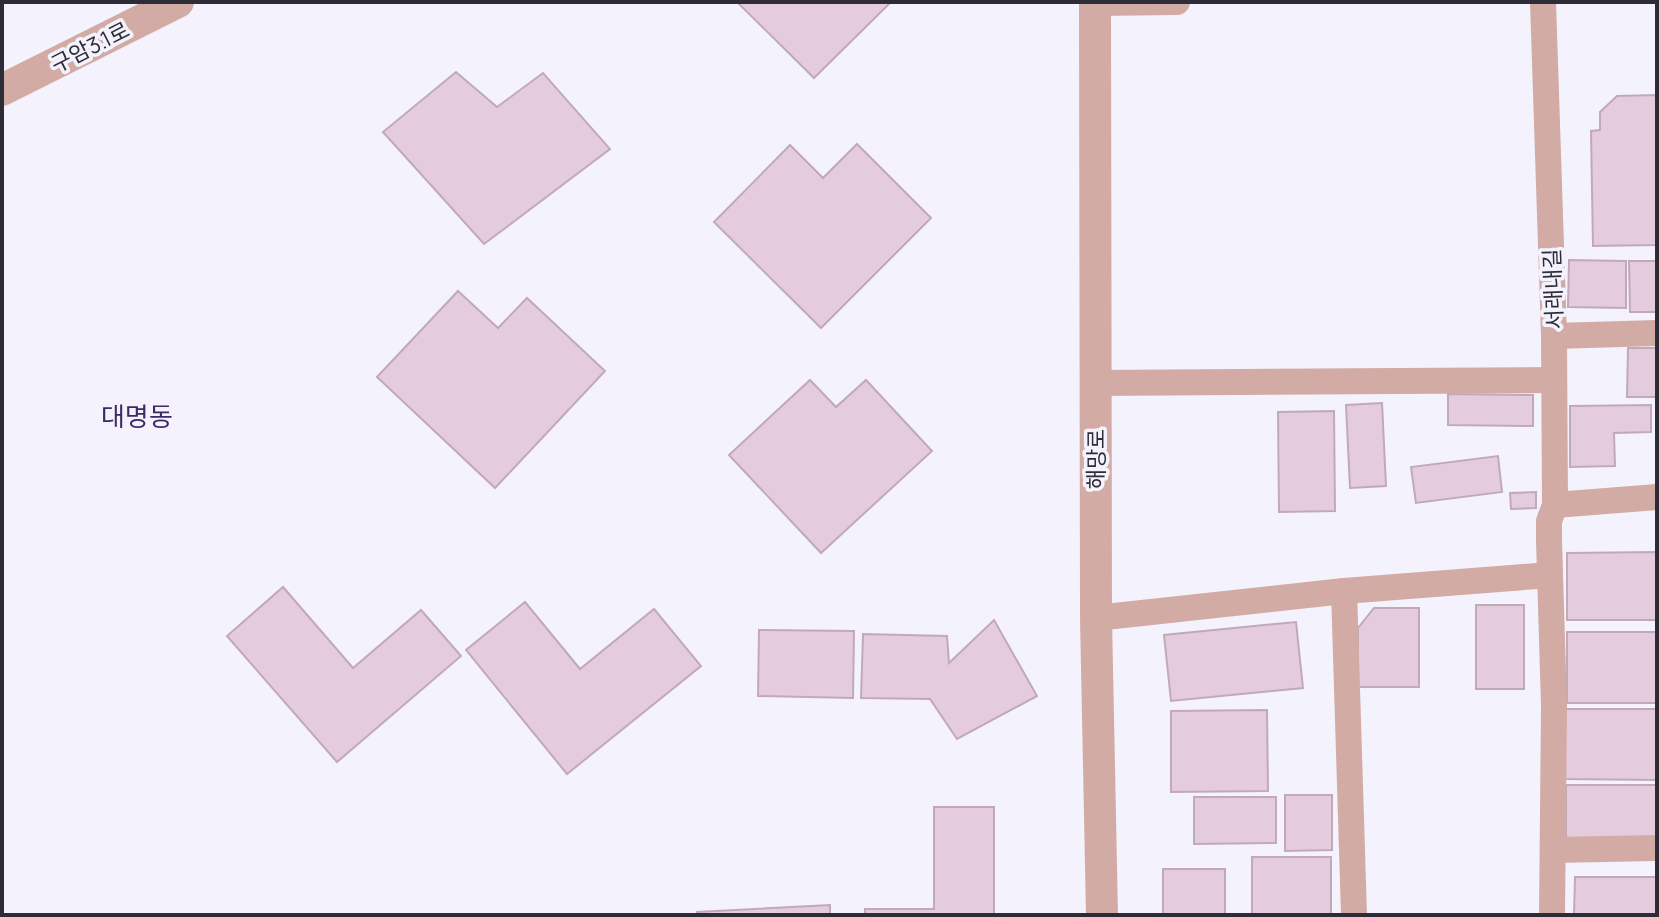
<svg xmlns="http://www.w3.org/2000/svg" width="1659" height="917" viewBox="0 0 1659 917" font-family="Manrope,'Noto Sans KR',sans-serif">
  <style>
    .building { fill: #e5ccdd; stroke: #c1a9b9; stroke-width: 2 }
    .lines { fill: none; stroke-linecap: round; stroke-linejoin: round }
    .minor { stroke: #d3aba5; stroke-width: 26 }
    .tertiary { stroke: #d3aba5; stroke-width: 32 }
    .labels { text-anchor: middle; stroke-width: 7; stroke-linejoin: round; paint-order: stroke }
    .street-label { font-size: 22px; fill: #2e2d37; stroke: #f4f3fd }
    .quarter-label { font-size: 26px; fill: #3d2964; stroke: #f4f3fd }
  </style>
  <rect width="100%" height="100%" fill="#f4f3fd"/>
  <g class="building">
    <path d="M 737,2 L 891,2 L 814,78 Z"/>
    <path d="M 456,72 L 497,107 L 543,73 L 610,149 L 484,244 L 383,132 Z"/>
    <path d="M 1657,95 L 1657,245 L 1593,246 L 1591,131 L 1600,130 L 1600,112 L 1617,96 Z"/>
    <path d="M 857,144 L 931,218 L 821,328 L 714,222 L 790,145 L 823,178 Z"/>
    <path d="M 1569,260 L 1626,261 L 1626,308 L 1568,307 Z"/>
    <path d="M 1629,261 L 1657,261 L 1657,312 L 1630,312 Z"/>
    <path d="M 458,291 L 498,328 L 527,298 L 605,371 L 495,488 L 377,377 Z"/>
    <path d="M 1628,348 L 1657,348 L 1656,397 L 1627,397 Z"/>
    <path d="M 810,380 L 836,407 L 866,380 L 932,451 L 821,553 L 729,455 Z"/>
    <path d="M 1448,394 L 1533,395 L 1533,426 L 1448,425 Z"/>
    <path d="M 1382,403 L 1386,486 L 1350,488 L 1346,405 Z"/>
    <path d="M 1651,405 L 1651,432 L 1614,433 L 1615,466 L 1570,467 L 1570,406 Z"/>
    <path d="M 1334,411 L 1335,511 L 1279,512 L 1278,412 Z"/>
    <path d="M 1498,456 L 1502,492 L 1416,503 L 1411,467 Z"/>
    <path d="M 1536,492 L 1536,508 L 1511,509 L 1510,493 Z"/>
    <path d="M 1657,552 L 1657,620 L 1567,620 L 1567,553 Z"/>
    <path d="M 283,587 L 353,668 L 421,610 L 461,656 L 337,762 L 227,636 Z"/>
    <path d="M 525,602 L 580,669 L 654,609 L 701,666 L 567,774 L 466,650 Z"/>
    <rect x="1476" y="605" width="48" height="84"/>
    <path d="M 1374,608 L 1419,608 L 1419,687 L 1358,687 L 1358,628 Z"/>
    <path d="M 994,620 L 1037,696 L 957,739 L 930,699 L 861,698 L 863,634 L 947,636 L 949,663 Z"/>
    <path d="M 1296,622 L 1303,688 L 1171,701 L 1164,635 Z"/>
    <path d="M 759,630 L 854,631 L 853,698 L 758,696 Z"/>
    <rect x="1567" y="632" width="90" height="71"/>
    <path d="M 1564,709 L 1657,709 L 1657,780 L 1564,779 Z"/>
    <path d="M 1267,710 L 1268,791 L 1171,792 L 1171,711 Z"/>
    <path d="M 1566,785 L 1657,785 L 1657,840 L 1566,841 Z"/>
    <path d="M 1285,795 L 1332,795 L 1332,850 L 1285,851 Z"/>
    <path d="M 1194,797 L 1276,797 L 1276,843 L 1194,844 Z"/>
    <path d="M 934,807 L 994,807 L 994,915 L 865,915 L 865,909 L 934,909 Z"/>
    <rect x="1252" y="857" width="79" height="58"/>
    <rect x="1163" y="869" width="62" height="46"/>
    <path d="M 1575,877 L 1657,877 L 1657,915 L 1574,915 Z"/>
    <path d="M 830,905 L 830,915 L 697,915 L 697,912 Z"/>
  </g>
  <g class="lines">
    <g class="minor">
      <path d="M 1543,2 L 1554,336 L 1555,505 L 1549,521 L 1549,540 L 1554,706 L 1552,915"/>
      <path d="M 1095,3 L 1177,2"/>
      <path d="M 1554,336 L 1657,333"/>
      <path d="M 1095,383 L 1553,380"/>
      <path d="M 1555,505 L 1657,497"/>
      <path d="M 1344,591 L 1354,915"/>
      <path d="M 1096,618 L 1344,591 L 1550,575"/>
      <path d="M 1553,850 L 1657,848"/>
    </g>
    <g class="tertiary">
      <path d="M 1095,2 L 1096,618 L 1102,915"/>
      <path d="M 2,90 L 178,2"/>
    </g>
  </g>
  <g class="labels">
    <g class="street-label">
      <text transform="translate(90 47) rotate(-27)" y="8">구암3.1로</text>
      <text transform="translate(1553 289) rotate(-92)" y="8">서래내길</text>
      <text transform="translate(1096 459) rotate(-90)" y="8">해망로</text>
    </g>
    <g class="quarter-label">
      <text x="137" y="426">대명동</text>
    </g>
  </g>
  <rect width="1659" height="917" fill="none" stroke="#2e2d37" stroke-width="8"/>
</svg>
